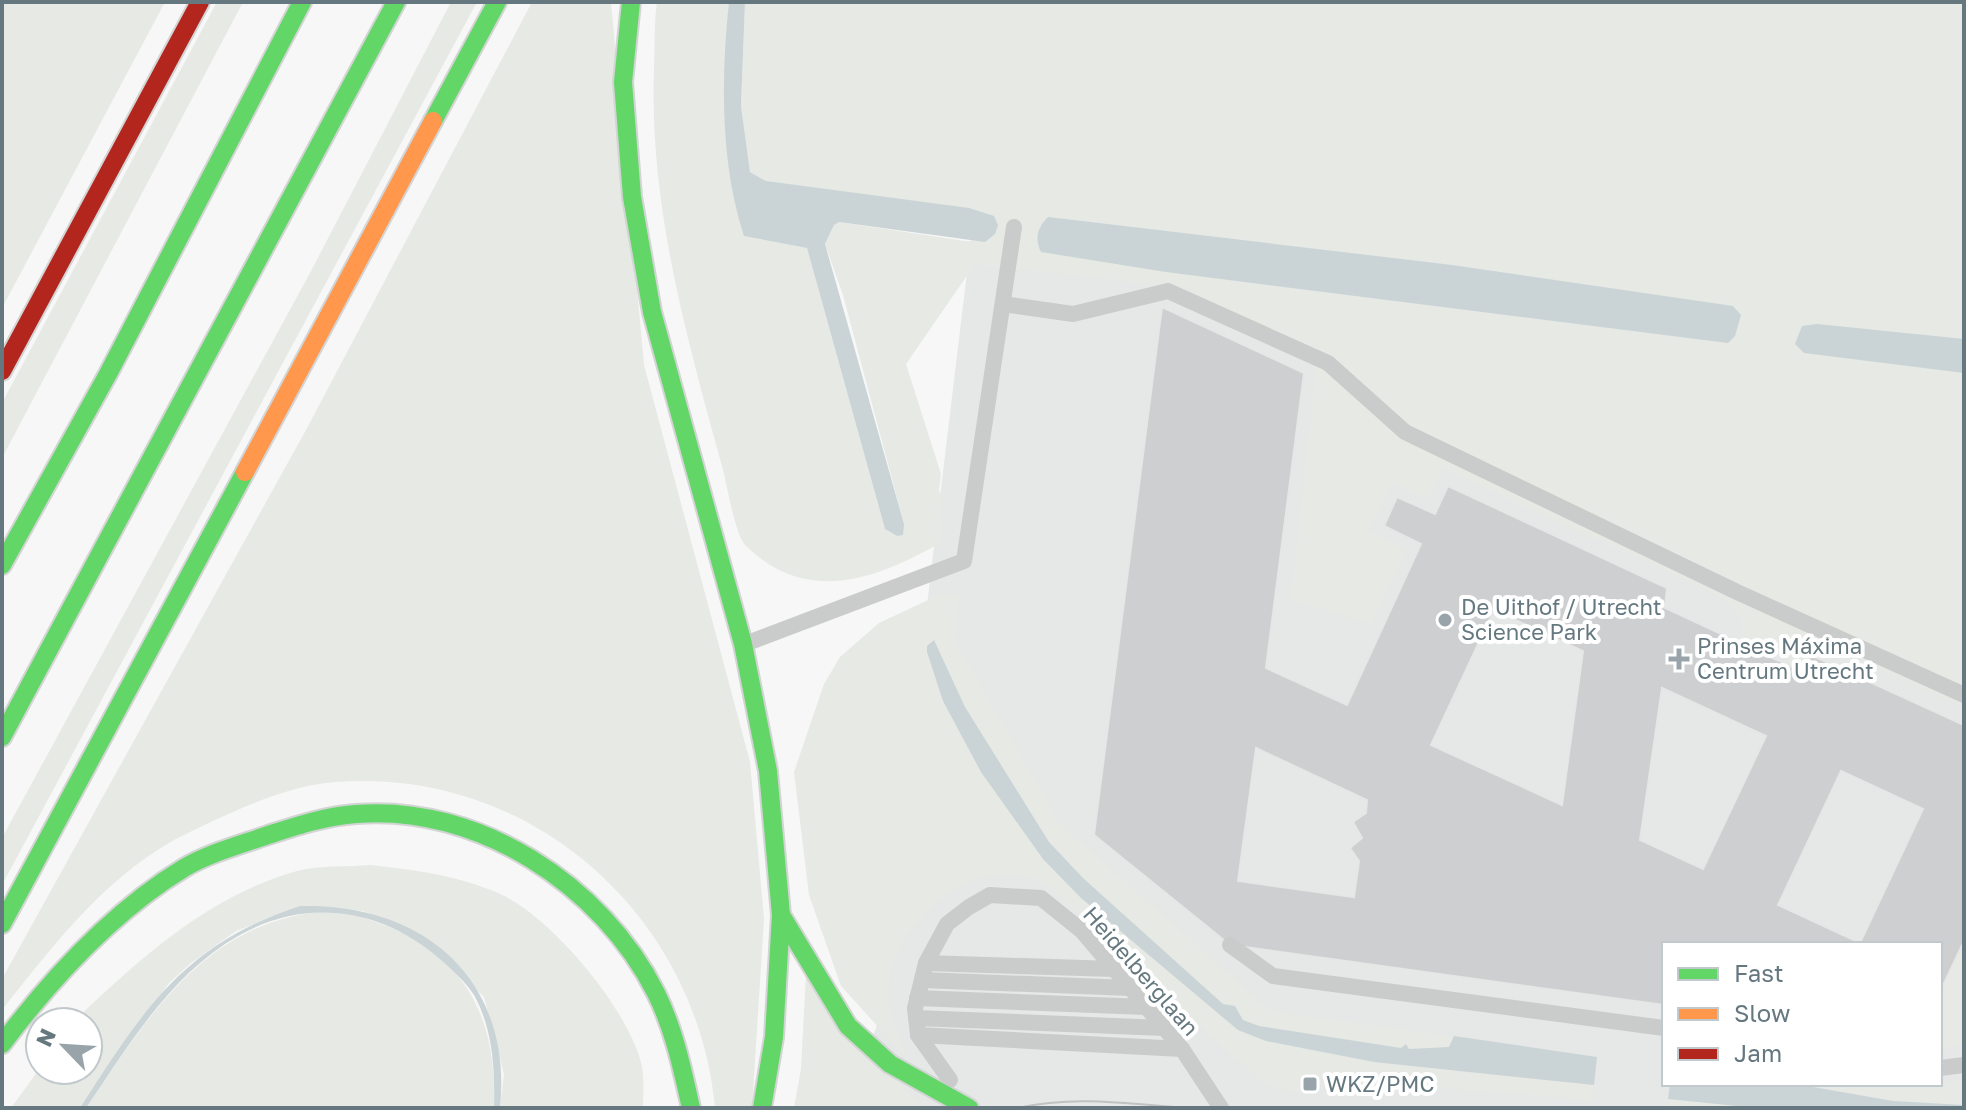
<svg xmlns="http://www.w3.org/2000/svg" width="1966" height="1110" viewBox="0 0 1966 1110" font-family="'Golos Text',sans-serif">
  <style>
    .built { fill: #e6e8e7; fill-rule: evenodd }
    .green { fill: #e6e9e4; fill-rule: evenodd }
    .water { fill: #cad4d6 }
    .building { fill: #cecfd0; stroke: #e6e6e6; stroke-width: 2; fill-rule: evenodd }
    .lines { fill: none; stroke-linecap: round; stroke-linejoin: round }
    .fast-casing { stroke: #d3d4d4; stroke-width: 22 }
    .slow-casing { stroke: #d3d4d4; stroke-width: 22 }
    .jam-casing { stroke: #d3d4d4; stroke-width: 22 }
    .lane { stroke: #cacccc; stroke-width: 16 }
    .fast { stroke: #63d668; stroke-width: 18 }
    .slow { stroke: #ff974d; stroke-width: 18 }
    .jam { stroke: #b3261e; stroke-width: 18 }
    .tram { stroke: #c0c1c2; stroke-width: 2 }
    .poi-dot { fill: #98a4aa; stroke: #fff; stroke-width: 3 }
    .labels { text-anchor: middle; stroke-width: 8; stroke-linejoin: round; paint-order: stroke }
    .poi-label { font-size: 22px; fill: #657880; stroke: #fff; text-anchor: start }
    .street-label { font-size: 22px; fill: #657880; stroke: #fff }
  </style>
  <rect width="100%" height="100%" fill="#f7f7f7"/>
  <path class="built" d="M 977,189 L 1964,296 L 1964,1108 L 835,1108 L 876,1029 ZM 1664,944 L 1940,944 L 1940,1084 L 1664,1084 Z"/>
  <g class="green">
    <path d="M 2,2 L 165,2 L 2,308 Z"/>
    <path d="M 217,2 L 243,2 L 2,458 L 2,403 Z"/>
    <path d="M 451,2 L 477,2 L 2,885 L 2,838 L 310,273 Z"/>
    <path d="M 532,2 L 611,2 L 644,365 L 750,762 L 764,919 L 752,1108 L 715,1108 C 697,912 525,762 326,783 C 281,788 230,813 190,832 C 111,869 55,943 2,1010 L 2,979 L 306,430 Z"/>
    <path d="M 657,2 L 729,2 C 725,79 719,162 745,236 L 807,248 L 885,529 L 897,536 L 904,524 L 843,295 L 825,244 L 834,225 L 839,222 L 965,241 L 985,242 L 995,234 L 766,181 L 750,172 L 741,106 L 745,2 L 1964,2 L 1964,339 L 1943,337 L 1804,353 L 1964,373 L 1964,707 L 1818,641 L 1803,672 L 1787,664 L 1794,647 L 1740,637 L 1743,620 L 1722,597 L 1443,468 L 1427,499 L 1392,482 L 1367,531 L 1405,550 L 1371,623 L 1291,600 L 1316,367 L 1188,288 L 975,264 L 906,364 L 941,474 L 939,490 L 944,505 L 940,512 L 943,529 L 940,543 C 875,580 807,605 746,546 C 735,536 727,483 722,466 C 686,335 649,205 654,68 C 655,46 654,24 657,2 ZM 1049,217 L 1452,265 L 1733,306 L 1741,315 L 1735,336 L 1727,343 L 1166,272 L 1041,252 L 1041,224 Z"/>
    <path d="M 941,594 L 959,595 L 955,641 L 1060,824 L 1266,1007 L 1286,1014 L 1454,1036 L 1449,1047 L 1440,1047 L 1462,1074 L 1496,1073 L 1594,1085 L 1591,1100 L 1306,1077 L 1302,1092 L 1266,1086 L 1049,887 C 1040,883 1030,877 1020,875 C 964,863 900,924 890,975 C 884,1008 897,1036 911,1063 L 841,986 L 809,895 L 794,772 L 824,684 L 840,657 L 879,623 Z"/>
    <path d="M 371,865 C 415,870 454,875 496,892 C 549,914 624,1004 640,1059 C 645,1074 643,1093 643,1108 L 500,1108 L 504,1074 L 484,997 L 421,935 L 363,911 L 300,906 L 236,931 L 191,963 L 169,983 L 80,1108 L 11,1108 L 40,1068 L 88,1070 L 88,1022 L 74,1022 L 78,1017 C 143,956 209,896 297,871 C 320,865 348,867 371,865 Z"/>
    <path d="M 337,911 C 447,935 498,995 494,1108 L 86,1108 C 150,1014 210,914 337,911 Z"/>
    <path d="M 1962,946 L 1964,1043 L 1940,1051 L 1940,992 Z"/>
    <path d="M 806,975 L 918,1103 L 922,1108 L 794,1108 L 801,1069 Z"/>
    <path d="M 1964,1080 L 1964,1108 L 1817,1108 L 1823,1084 L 1920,1085 Z"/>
    <path d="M 1668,1099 L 1757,1108 L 1667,1108 Z"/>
  </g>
  <g class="water">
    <path d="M 729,2 L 745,2 L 741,106 L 750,172 L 766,181 L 969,208 L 994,216 L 998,225 L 995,234 L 985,242 L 839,222 L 834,225 L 825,244 L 904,524 L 903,535 L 897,536 L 885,529 L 807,248 L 744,236 C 720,163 721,77 729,2 Z"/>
    <path d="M 1048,217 L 1452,265 L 1733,306 L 1741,315 L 1735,336 L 1728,343 L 1166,272 L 1041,252 C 1034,238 1038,227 1048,217 Z"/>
    <path d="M 1817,324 L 1964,339 L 1964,373 L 1804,353 L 1795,344 L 1802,326 Z"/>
    <path d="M 934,640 L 965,707 L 1049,842 L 1083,878 L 1223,1004 L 1235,1006 L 1243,1020 L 1259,1026 L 1401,1048 L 1406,1044 L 1409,1049 L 1449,1047 L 1454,1036 L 1597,1057 L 1594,1085 L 1374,1062 L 1266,1041 L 1238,1030 L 1081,898 L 1043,859 L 981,772 L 943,701 L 927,652 L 927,646 Z"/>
    <path d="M 300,906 C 425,903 513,980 500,1108 L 494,1108 C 495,1070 493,1029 474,995 C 466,982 452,970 441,960 C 382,908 306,897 238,936 C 170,975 129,1045 86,1108 L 80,1108 C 143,1010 184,944 300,906 Z"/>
    <path d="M 1670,1084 L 1796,1084 L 1893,1101 L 1964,1105 L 1964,1108 L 1757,1108 L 1668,1099 Z"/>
  </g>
  <path class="building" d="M 1162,307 L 1304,373 L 1266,668 L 1347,705 L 1421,544 L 1384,526 L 1397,497 L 1435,514 L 1448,486 L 1667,588 L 1665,608 L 1803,672 L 1811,655 L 1964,725 L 1964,941 L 1940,992 L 1940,944 L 1664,944 L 1664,1005 L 1230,945 L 1094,835 ZM 1494,610 L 1583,651 L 1562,805 L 1431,745 ZM 1662,688 L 1766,736 L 1703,869 L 1640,840 ZM 1256,748 L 1367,800 L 1366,813 L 1353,822 L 1362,838 L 1350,848 L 1359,861 L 1354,897 L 1238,881 ZM 1841,771 L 1923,809 L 1860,943 L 1778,905 Z"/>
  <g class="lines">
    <g class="fast-casing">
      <g id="fast">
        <path d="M 631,2 L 623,82 L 632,197 L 652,312 L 743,644 L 768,771 L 781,915 L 774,1037 L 762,1108"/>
        <path d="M 433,121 L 497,2"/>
        <path d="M 2,565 L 108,374 L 302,2"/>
        <path d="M 2,737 L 396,2"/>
        <path d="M 781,915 L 848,1026 L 890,1064 L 969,1108"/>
        <path d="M 2,924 L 245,472"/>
        <path d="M 2,1044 C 52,978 113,911 184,868 C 209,853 240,845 268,835 C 296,826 326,816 356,814 C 478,804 602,885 656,993 C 674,1029 682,1068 691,1108"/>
      </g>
    </g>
    <g class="slow-casing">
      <path id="slow" d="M 245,472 L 433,121"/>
    </g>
    <g class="jam-casing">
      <path id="jam" d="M 2,371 L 200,2"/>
    </g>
    <g class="lane">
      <path d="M 1003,304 L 1073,314 L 1168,291 L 1328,363 L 1405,432 L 1737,592 L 1964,695"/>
      <path d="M 745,644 L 964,561 L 1014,227"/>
      <path d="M 1230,945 L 1273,976 L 1664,1028"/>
      <path d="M 926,963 L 1114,969"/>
      <path d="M 922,980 L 1131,988"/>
      <path d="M 917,998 L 1146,1007"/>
      <path d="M 916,1018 L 1164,1028"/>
      <path d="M 918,1035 L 1182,1049"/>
      <path d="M 1940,1068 L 1964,1065"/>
      <path d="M 950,1080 L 918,1035 L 915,1008 L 926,963 L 947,924 L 969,907 L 990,895 L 1041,898 L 1082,931 L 1182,1049 L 1221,1108"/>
    </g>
    <use href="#fast" class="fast"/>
    <use href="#slow" class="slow"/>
    <use href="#jam" class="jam"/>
    <path class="tram" d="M 1018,1108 C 1074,1095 1131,1104 1187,1108"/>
  </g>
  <g class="poi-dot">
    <circle cx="1445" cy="620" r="8"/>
    <path d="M1675 647h8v8h8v8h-8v8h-8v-8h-8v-8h8z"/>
    <rect x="1302" y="1076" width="16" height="16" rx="4"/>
  </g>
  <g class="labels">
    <g class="poi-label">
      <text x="1461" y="615">De Uithof / Utrecht<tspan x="1461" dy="25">Science Park</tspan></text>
      <text x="1697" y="654">Prinses Máxima<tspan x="1697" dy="25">Centrum Utrecht</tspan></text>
      <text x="1326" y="1092">WKZ/PMC</text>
    </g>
    <g class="street-label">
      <text transform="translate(1141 971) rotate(49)" y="8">Heidelberglaan</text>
    </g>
  </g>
  <rect width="1966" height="1110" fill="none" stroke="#657880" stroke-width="8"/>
  <rect x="1662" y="942" width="280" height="144" fill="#ffffff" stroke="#c1c9cc" stroke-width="2"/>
  <rect x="1678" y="968" width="40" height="12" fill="#63d668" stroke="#c1c9cc" stroke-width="2"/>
  <text x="1734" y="982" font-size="24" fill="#657880">Fast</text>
  <rect x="1678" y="1008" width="40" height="12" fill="#ff974d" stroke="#c1c9cc" stroke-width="2"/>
  <text x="1734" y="1022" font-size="24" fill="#657880">Slow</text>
  <rect x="1678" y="1048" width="40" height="12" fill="#b3261e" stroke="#c1c9cc" stroke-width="2"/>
  <text x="1734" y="1062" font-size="24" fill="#657880">Jam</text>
  <g transform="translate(64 1046) rotate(295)"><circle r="38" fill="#ffffff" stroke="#c1c9cc" stroke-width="2"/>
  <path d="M0-6L14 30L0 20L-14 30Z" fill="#98a4aa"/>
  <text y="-12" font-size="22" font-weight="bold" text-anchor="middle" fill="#657880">N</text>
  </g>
</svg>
